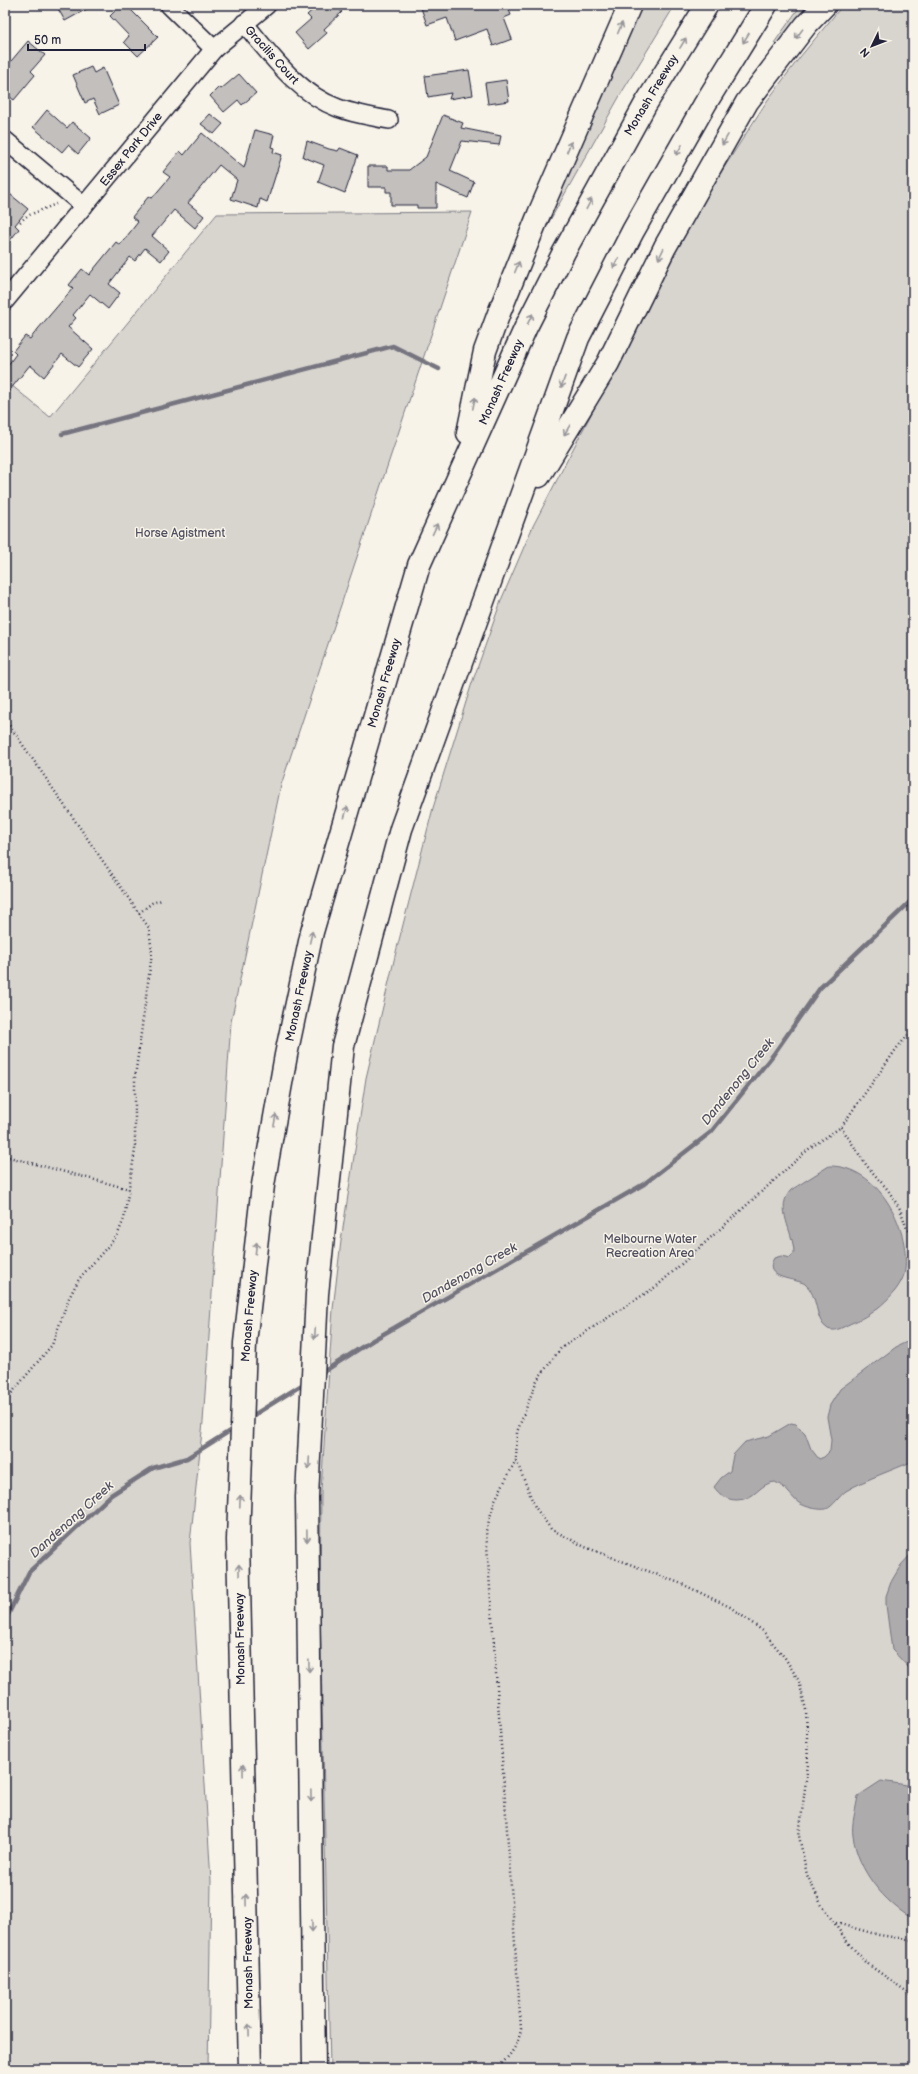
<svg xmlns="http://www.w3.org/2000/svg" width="918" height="2074" viewBox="0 0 918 2074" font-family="'Balsamiq Sans',sans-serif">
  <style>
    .green { fill: #d8d5cf; stroke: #7d7c85 }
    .water { fill: #aeabad; stroke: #76747f }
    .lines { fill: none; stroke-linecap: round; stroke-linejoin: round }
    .stream { stroke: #76747f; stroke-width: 4.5 }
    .building { fill: #c2bfbd; stroke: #22223b }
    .minor-casing { stroke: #22223b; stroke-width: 20 }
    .highway-casing { stroke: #22223b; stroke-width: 25 }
    .path { stroke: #22223b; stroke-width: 2.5; stroke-dasharray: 1 3; stroke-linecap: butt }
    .minor { stroke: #f7f3e8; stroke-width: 17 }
    .highway { stroke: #f7f3e8; stroke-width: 22 }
    .oneway { stroke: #97959a }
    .labels { text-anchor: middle; stroke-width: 3; stroke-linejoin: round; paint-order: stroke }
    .street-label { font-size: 12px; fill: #22223b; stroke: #f7f3e8 }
    .park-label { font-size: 12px; fill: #504f60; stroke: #f7f3e8 }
    .water-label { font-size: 13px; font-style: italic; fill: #535263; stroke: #f7f3e8 }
  </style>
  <rect width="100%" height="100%" fill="#f7f3e8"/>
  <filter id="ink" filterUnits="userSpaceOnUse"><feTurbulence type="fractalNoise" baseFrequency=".025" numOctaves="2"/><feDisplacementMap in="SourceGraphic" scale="8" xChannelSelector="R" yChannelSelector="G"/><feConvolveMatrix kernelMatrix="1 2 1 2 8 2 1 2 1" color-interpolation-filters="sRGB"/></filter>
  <g filter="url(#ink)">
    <g class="green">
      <path d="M 637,5 L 675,5 L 622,92 L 544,231 L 540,228 Z"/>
      <path d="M 801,5 L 816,5 L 779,47 L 774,43 Z"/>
      <path d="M 843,5 L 913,5 L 913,2069 L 330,2069 L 320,1607 L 321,1490 L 333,1309 L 341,1241 L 366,1078 L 396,952 L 433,808 L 471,686 L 502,598 L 533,526 L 680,243 L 709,191 L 767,101 L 800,57 Z"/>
      <path d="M 472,212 L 281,785 L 231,1022 L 203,1422 L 190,1543 L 211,1881 L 208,2069 L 5,2069 L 5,380 L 50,417 L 217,214 Z"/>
    </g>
    <g class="water">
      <path d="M 913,1092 L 913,1144 L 911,1122 Z"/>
      <path d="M 829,1166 C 877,1165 910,1226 905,1270 C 902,1291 873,1315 854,1322 C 846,1325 836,1333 828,1329 C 814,1321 819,1295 805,1284 C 797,1278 761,1280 774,1258 L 781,1256 L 790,1258 L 794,1253 C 794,1232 774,1208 791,1190 Z"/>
      <path d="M 913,1339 L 913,1461 C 891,1471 868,1478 846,1491 C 840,1495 833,1507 826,1509 C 820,1510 809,1508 803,1505 C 793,1502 789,1488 775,1482 C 759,1483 756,1500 737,1500 C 726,1500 720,1495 714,1487 L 721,1478 L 730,1471 L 733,1455 L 745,1442 L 769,1436 L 791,1423 L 796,1424 L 805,1433 L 811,1449 L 819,1459 L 824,1457 L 830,1451 L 831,1440 L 827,1417 L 830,1405 L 840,1389 L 896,1347 Z"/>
      <path d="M 913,1552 L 913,1672 L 892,1650 L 886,1605 L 886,1596 L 891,1582 L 901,1565 Z"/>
      <path d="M 881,1781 L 913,1786 L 913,1919 C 884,1902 858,1871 853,1836 C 851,1824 856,1809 858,1796 Z"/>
    </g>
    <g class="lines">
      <g class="stream">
        <path d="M 62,434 L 393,346 L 439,369"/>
        <path d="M 320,1374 L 373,1340 L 644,1184 L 711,1132 L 773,1055 L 820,988 L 913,899"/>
        <path d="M 249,1418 L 305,1383"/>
        <path d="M 5,1621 L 29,1572 L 111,1495 L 153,1468 L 187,1458 L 236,1427"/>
      </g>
    </g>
    <g class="building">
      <path d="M 56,5 L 94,5 L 65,21 Z"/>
      <path d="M 121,5 L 126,5 L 158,37 L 138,56 L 124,42 L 129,36 L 110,16 Z"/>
      <path d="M 318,5 L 335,5 L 342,12 L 324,29 L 327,33 L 309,49 L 295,33 L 311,19 L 307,15 Z"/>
      <path d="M 420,5 L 507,5 L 511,15 L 504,18 L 512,39 L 493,46 L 487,29 L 455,41 L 447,18 L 427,25 Z"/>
      <path d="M 28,41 L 45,55 L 31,71 L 35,75 L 14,100 L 5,93 L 5,78 L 11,71 L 6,67 Z"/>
      <path d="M 91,67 L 94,73 L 103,68 L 119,105 L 100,114 L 93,99 L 85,103 L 73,75 Z"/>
      <path d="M 469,70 L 473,95 L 449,99 L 451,93 L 428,97 L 425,76 Z"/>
      <path d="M 239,74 L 256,93 L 242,105 L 238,100 L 224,112 L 210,96 L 219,87 L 221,89 Z"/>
      <path d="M 506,80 L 509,101 L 488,104 L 485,83 Z"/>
      <path d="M 47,110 L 67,128 L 72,122 L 91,138 L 78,154 L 68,145 L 62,152 L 33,127 Z"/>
      <path d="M 210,114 L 223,124 L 214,134 L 201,124 Z"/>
      <path d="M 443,115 L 463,123 L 461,128 L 501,136 L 499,145 L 462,141 L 450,171 L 474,182 L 468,198 L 436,184 L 436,208 L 417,208 L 417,205 L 391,205 L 391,192 L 386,192 L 386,187 L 368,187 L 368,166 L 388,166 L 388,170 L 409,170 L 426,157 Z"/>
      <path d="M 255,130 L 274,135 L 271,147 L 274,148 L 273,152 L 282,155 L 267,202 L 260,199 L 258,208 L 231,199 L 237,180 L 219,165 L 188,203 L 204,216 L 195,228 L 174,210 L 152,236 L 169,251 L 161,261 L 145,248 L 135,261 L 130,257 L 109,284 L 120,293 L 108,309 L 90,294 L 73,315 L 76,318 L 68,327 L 93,349 L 78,367 L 62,354 L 44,377 L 30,365 L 5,396 L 5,369 L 16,354 L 13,351 L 25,336 L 30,339 L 38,329 L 73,288 L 69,285 L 82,269 L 89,275 L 116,242 L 120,245 L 138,222 L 132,217 L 149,196 L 152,198 L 170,177 L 163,172 L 180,151 L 184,155 L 202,133 L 244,168 Z"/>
      <path d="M 307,141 L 329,149 L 338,151 L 340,148 L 358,155 L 345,193 L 318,182 L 324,165 L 303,157 Z"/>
      <path d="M 5,190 L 28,209 L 15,225 L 19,229 L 5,247 Z"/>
    </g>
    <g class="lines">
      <g class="minor-casing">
        <g id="minor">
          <path d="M 169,5 L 214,49"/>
          <path d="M 244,23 C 271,55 297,93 338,108 C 355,114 372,117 389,120"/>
          <path d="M 5,140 L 84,206"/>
          <path d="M 5,301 L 214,49 L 267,5"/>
        </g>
      </g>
      <g class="highway-casing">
        <g id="highway">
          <path d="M 468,433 L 485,351 L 499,313 L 539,214 L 630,5"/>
          <path d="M 539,476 L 608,363 L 665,247 L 747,102 L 806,25 L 825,5"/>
          <path d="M 250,2069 L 238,1540 L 245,1343 L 263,1185 L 286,1055 L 312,932 L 419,565 L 526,327 L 564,252 L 645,105 L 707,5"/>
          <path d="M 314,2069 L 307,1497 L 317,1294 L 343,1046 L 401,829 L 578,338 L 633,231 L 705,104 L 766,5"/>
        </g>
      </g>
      <g class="path">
        <path d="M 20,222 L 27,216 L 56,204"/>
        <path d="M 5,719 L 149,928 L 152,953 L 135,1077 L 135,1150 L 124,1219 L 117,1236 L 79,1279 L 69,1298 L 52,1345 L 5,1401"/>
        <path d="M 139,913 L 152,903 L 162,900"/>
        <path d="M 913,1029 L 897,1048 L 841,1127 L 810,1148 L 657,1286 L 561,1348 L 537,1380 L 517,1432 L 516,1460 L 535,1507 L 551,1529 L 585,1547 L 682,1584 L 730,1607 L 763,1631 L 785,1658 L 799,1681 L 806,1710 L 808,1764 L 799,1836 L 807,1875 L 821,1904 L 848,1943 L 869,1965 L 913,1996"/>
        <path d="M 841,1127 L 867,1166 L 888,1190 L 900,1209 L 907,1229 L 913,1234"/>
        <path d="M 5,1156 L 129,1189"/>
        <path d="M 836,1923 L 879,1935 L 913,1940"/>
        <path d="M 496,2069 C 509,2057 518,2047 521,2029 L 486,1531 L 495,1500 L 516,1460"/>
      </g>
      <use href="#minor" class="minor"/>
      <use href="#highway" class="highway"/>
    </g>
    <defs><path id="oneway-shaft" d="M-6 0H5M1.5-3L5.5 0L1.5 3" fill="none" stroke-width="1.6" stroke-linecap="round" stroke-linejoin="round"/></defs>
    <g class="oneway">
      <use href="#oneway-shaft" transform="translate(620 28) rotate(-67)"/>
      <use href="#oneway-shaft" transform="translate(799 34) rotate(127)"/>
      <use href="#oneway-shaft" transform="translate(746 38) rotate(122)"/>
      <use href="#oneway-shaft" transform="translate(683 43) rotate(-59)"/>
      <use href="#oneway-shaft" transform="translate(725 140) rotate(120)"/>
      <use href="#oneway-shaft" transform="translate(569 147) rotate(-67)"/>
      <use href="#oneway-shaft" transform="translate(679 150) rotate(120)"/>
      <use href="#oneway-shaft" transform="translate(589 204) rotate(-62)"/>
      <use href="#oneway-shaft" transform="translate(661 254) rotate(116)"/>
      <use href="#oneway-shaft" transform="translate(616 263) rotate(117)"/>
      <use href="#oneway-shaft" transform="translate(517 267) rotate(-68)"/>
      <use href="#oneway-shaft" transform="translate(530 319) rotate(-63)"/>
      <use href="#oneway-shaft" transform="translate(563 382) rotate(110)"/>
      <use href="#oneway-shaft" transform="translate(474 403) rotate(-78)"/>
      <use href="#oneway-shaft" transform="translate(567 430) rotate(121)"/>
      <use href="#oneway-shaft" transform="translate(435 529) rotate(-65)"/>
      <use href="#oneway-shaft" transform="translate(346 812) rotate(-74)"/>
      <use href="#oneway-shaft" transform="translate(311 937) rotate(-77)"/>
      <use href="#oneway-shaft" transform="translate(275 1120) rotate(-80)"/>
      <use href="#oneway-shaft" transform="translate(256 1248) rotate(-83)"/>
      <use href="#oneway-shaft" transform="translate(315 1333) rotate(93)"/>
      <use href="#oneway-shaft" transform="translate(309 1463) rotate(93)"/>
      <use href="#oneway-shaft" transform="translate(240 1501) rotate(-88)"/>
      <use href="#oneway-shaft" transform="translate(307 1536) rotate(89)"/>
      <use href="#oneway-shaft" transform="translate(239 1570) rotate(-91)"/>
      <use href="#oneway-shaft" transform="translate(309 1666) rotate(89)"/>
      <use href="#oneway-shaft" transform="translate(243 1770) rotate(-91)"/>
      <use href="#oneway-shaft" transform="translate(311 1796) rotate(89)"/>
      <use href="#oneway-shaft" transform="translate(246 1900) rotate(-91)"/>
      <use href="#oneway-shaft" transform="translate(312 1926) rotate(89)"/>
      <use href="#oneway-shaft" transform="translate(249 2030) rotate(-91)"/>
    </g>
  </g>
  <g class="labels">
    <g class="street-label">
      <text transform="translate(272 55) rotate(48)" y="4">Gracilis Court</text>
      <text transform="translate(651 95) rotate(-59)" y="4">Monash Freeway</text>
      <text transform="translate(131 149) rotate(-51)" y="4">Essex Park Drive</text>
      <text transform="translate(501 382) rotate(-66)" y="4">Monash Freeway</text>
      <text transform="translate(384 683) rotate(-74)" y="4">Monash Freeway</text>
      <text transform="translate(299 996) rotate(-78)" y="4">Monash Freeway</text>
      <text transform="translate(249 1316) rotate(-85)" y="4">Monash Freeway</text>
      <text transform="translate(240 1639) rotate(-91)" y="4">Monash Freeway</text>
      <text transform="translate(248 1963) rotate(-91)" y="4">Monash Freeway</text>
    </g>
    <g class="park-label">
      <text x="180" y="537">Horse Agistment</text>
      <text x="650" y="1243">Melbourne Water<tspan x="650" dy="14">Recreation Area</tspan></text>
    </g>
    <g class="water-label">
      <text transform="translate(737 1081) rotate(-51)" y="5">Dandenong Creek</text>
      <text transform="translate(469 1272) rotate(-30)" y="5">Dandenong Creek</text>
      <text transform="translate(71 1519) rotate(-42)" y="5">Dandenong Creek</text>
    </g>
  </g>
  <rect width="918" height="2074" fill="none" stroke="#f7f3e8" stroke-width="20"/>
  <rect x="10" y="10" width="898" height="2054" fill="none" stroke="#22223b" stroke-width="1.5" filter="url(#ink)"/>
  <g transform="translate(872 46) rotate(227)" stroke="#f7f3e8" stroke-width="3" paint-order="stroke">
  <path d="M0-3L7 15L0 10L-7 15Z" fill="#22223b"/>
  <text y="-6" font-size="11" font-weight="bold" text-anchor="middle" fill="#22223b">N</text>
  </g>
  <path d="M28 44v6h117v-6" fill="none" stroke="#22223b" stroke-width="2"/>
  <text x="34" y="44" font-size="12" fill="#22223b" stroke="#f7f3e8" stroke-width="3" paint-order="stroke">50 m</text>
</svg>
